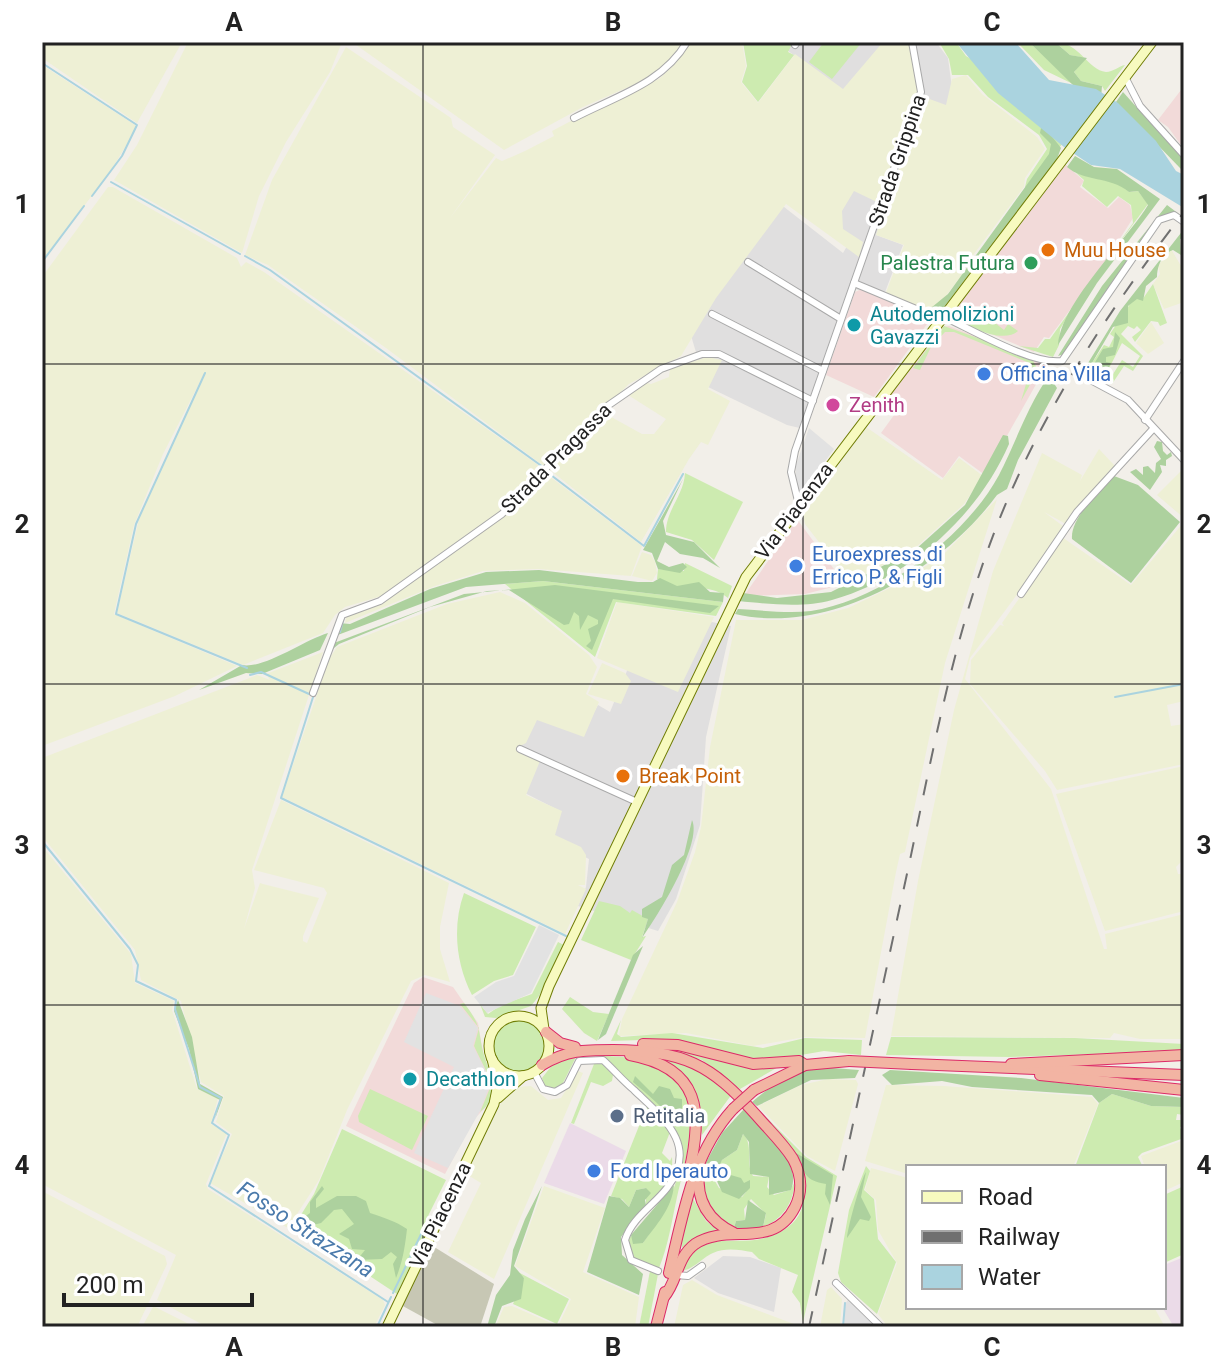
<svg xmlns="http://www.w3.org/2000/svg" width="1226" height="1369" viewBox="0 0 1226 1369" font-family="Roboto,sans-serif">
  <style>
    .residential { fill: #e0dfdf }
    .commercial { fill: #f2dad9 }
    .industrial { fill: #ebdbe8 }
    .construction { fill: #c7c7b4 }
    .farmland { fill: #eef0d5 }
    .grass { fill: #cdebb0 }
    .forest { fill: #add19e }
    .parking { fill: #e2e2e2 }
    .water { fill: #aad3df }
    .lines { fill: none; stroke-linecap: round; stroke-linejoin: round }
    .stream { stroke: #aad3df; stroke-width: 2 }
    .minor-casing { stroke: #a9a9a9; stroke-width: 8 }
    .secondary-casing { stroke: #707d05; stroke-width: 11 }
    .trunk-casing { stroke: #dc2a67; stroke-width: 12 }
    .minor { stroke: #fff; stroke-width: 6 }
    .secondary { stroke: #f7fabf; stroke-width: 9 }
    .trunk { stroke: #f2b4a3; stroke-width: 10 }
    .rail { stroke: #707070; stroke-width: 2; stroke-dasharray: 16 16; stroke-linecap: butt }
    .trunk-bridge-casing { stroke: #dc2a67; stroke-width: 12; stroke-linecap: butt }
    .trunk-bridge { stroke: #f2b4a3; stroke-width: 10 }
    .grid { fill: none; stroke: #222; stroke-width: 2; stroke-opacity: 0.55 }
    .food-dot { fill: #e8710a; stroke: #fff; stroke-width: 3 }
    .leisure-dot { fill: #2e9e5b; stroke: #fff; stroke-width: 3 }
    .culture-dot { fill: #0f9aa8; stroke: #fff; stroke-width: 3 }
    .shop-dot { fill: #3f7fe0; stroke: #fff; stroke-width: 3 }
    .hotel-dot { fill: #d1479c; stroke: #fff; stroke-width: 3 }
    .service-dot { fill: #5c6f8a; stroke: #fff; stroke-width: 3 }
    .labels { text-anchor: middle; stroke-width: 7; stroke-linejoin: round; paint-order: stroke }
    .street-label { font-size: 20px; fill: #222; stroke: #fff }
    .food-label { font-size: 20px; fill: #c56008; stroke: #fff; text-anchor: start }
    .leisure-label { font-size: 20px; fill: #27864d; stroke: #fff; text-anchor: end }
    .culture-label { font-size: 20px; fill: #0d838f; stroke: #fff; text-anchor: start }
    .shop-label { font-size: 20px; fill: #366cbe; stroke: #fff; text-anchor: start }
    .hotel-label { font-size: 20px; fill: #b23c85; stroke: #fff; text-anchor: start }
    .service-label { font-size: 20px; fill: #4e5e75; stroke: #fff; text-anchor: start }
    .water-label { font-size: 22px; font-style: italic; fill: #4a7aab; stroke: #fff }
    .neatline { fill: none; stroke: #222; stroke-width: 3 }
    .grid-label { font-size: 26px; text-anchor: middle; font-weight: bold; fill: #222 }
  </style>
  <rect width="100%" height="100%" fill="#f2efe9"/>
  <g class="residential">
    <path d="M 776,42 L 936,42 L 948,58 L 952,88 L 947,107 L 924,97 L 876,235 L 903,245 L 882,300 L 853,288 L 804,429 L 787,425 L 706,386 L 687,322 L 770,196 L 843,253 L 850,241 L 837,225 L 833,84 Z"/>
    <path d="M 712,622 L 731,626 L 706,737 L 700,825 L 676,899 L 658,931 L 578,906 L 586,887 L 589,859 L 544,837 L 558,810 L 523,792 L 510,754 L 533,704 L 585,729 L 598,705 L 610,712 L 629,666 Z"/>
    <path d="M 723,1256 L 750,1257 L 781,1268 L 774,1312 L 718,1293 L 694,1278 Z"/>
  </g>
  <g class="commercial">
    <path d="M 1181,90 L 1184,90 L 1184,141 L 1181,145 L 1168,127 L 1158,120 Z"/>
    <path d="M 1065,164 L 1084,181 L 1080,187 L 1108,208 L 1119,197 L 1130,205 L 1133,218 L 1102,267 L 1049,338 L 1044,337 L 1034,352 L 958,320 L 953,311 Z"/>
    <path d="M 862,289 L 930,320 L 874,397 L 826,375 L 855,292 Z"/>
    <path d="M 949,326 L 1048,363 L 985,475 L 959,456 L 943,478 L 881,433 L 897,411 L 885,401 L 942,327 Z"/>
    <path d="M 797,519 L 845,584 L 805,594 L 744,596 Z"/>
    <path d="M 423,977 L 453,987 L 478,1023 L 484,1058 L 495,1082 L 485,1108 L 474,1119 L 445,1174 L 346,1126 L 414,983 Z"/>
  </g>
  <g class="industrial">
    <path d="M 570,1123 L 626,1151 L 604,1204 L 544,1183 Z"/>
    <path d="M 1184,1257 L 1184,1327 L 1174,1327 L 1162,1307 L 1164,1265 Z"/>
  </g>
  <path class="construction" d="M 431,1245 L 494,1284 L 480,1327 L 441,1327 L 401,1305 Z"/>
  <g class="farmland">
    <path d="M 42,42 L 182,42 L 137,123 L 42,58 Z"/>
    <path d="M 188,42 L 342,42 L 330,72 L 286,142 L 259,196 L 242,253 L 114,180 L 137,145 Z"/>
    <path d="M 352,42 L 684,42 L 656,75 L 583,107 L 504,150 Z"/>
    <path d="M 689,42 L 742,42 L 746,66 L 741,82 L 758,103 L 795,54 L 843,89 L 883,42 L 909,42 L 919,86 L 879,203 L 854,191 L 842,211 L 843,229 L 863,242 L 859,257 L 786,204 L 716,298 L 681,356 L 629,384 L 545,467 L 386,348 L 268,265 L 245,255 L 272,180 L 346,47 L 451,118 L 453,127 L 495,155 L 450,218 L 496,158 L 502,161 L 525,151 L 554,136 L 552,131 L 626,92 L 659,79 L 675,64 Z"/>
    <path d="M 42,65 L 135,125 L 136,129 L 110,172 L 42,261 Z"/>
    <path d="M 966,75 L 982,94 L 1037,137 L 1045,149 L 1025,178 L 1024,187 L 968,262 L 960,268 L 965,271 L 932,314 L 885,295 L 904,245 L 876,235 L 924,97 L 946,105 L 952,79 Z"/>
    <path d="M 108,187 L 113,187 L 237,258 L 241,267 L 246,262 L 264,272 L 538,465 L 540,470 L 499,513 L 388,594 L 345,607 L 335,615 L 323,633 L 243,665 L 117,613 L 139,519 L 205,372 L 163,454 L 134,525 L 114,614 L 237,666 L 175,696 L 42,746 L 42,277 Z"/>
    <path d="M 1171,249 L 1184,271 L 1184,302 L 1164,309 L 1153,284 L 1160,274 L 1158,266 Z"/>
    <path d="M 1151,322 L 1164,343 L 1148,354 L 1136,343 Z"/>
    <path d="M 707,357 L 722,360 L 708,389 L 730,401 L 708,445 L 701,442 L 689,459 L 641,542 L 550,470 L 604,413 L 642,434 L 654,434 L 666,419 L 628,395 L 644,382 L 651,384 L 669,377 L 670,369 Z"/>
    <path d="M 866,427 L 942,480 L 959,458 L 983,476 L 964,504 L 914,549 L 850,582 L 805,524 L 803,515 Z"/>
    <path d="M 1099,449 L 1115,466 L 1066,524 L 1044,512 L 1063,526 L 1059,535 L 1131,585 L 1184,522 L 1184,701 L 1167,705 L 1171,726 L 1184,724 L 1184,764 L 1057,790 L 1045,771 L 970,684 L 971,660 L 1000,625 L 1004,626 L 1002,623 L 1046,560 L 1044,558 L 970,658 L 965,679 L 1051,789 L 1104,949 L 1107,949 L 1105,934 L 1184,914 L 1184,965 L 1180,966 L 1184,966 L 1184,1039 L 1140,1039 L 1114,1033 L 1110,1038 L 891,1036 L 918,881 L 954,710 L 993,571 L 1042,453 L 1082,475 L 1080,481 Z"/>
    <path d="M 1182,470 L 1184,472 L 1184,518 L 1157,495 Z"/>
    <path d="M 545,473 L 642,546 L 631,576 L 538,569 L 483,571 L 435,586 L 345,623 L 347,613 L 367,607 L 504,515 Z"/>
    <path d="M 997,499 L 945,663 L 905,852 L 900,854 L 896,872 L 865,1038 L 805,1037 L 753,1046 L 686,1033 L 619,1036 L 622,1019 L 677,902 L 695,852 L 701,827 L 710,747 L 736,620 L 802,620 L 848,608 L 892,587 L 942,556 Z"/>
    <path d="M 642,552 L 651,555 L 655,562 L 657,573 L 652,581 L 632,576 Z"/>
    <path d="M 500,592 L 525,603 L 589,655 L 597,667 L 586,694 L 599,702 L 584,737 L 537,720 L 526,743 L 520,746 L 540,761 L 526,795 L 562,811 L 555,835 L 581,847 L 586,855 L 585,885 L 578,885 L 586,889 L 565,934 L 282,797 L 329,659 L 337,647 L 447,604 Z"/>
    <path d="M 617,602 L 714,617 L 678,692 L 597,658 Z"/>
    <path d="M 323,652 L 252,870 L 255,888 L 244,929 L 260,883 L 263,884 L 319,898 L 303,936 L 303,941 L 307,943 L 327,893 L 324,888 L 254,870 L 281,800 L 449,883 L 440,927 L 440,949 L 450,982 L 425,975 L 411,981 L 347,1110 L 319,1180 L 288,1228 L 210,1183 L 232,1134 L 216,1122 L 224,1096 L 201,1082 L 181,1001 L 141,980 L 135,950 L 42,836 L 42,758 L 257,675 L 270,680 L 266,674 Z"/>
    <path d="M 602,663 L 625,673 L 631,681 L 621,704 L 588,694 Z"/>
    <path d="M 1184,766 L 1184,859 L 1176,867 L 1178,874 L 1184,874 L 1184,911 L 1105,931 L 1056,794 Z"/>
    <path d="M 42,846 L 131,954 L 135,983 L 174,1001 L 172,1010 L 197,1089 L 218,1098 L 211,1124 L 227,1133 L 206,1184 L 208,1189 L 383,1300 L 385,1305 L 374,1327 L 207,1327 L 157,1300 L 176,1255 L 42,1184 Z"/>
    <path d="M 578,1071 L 583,1073 L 494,1279 L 448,1252 L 481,1183 L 466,1174 L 503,1099 L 516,1087 L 531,1086 L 548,1100 L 561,1098 Z"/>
    <path d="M 828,1079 L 856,1080 L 858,1084 L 835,1171 L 807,1156 L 758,1106 L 801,1085 Z"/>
    <path d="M 886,1085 L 944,1086 L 1092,1097 L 1098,1104 L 1073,1167 L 908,1167 L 908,1174 L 865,1161 Z"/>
    <path d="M 1184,1140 L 1184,1182 L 1164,1191 L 1164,1167 L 1145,1167 L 1141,1156 Z"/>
    <path d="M 871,1168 L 908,1178 L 908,1307 L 1154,1307 L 1165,1327 L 888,1327 L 878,1314 L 897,1263 L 878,1230 L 876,1200 L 865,1190 Z"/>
    <path d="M 544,1186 L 605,1208 L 583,1272 L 639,1297 L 635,1327 L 495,1327 L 504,1307 L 512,1306 L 558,1326 L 571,1299 L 515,1266 Z"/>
    <path d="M 42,1191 L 165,1256 L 167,1264 L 137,1327 L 42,1327 Z"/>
    <path d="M 692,1280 L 717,1295 L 802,1327 L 674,1327 L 683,1285 Z"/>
    <path d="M 831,1287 L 842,1299 L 840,1327 L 820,1327 L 827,1290 Z"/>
    <path d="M 153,1307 L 155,1307 L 195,1327 L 142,1327 Z"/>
  </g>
  <g class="grass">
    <path d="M 743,42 L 793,42 L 788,52 L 794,55 L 758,102 L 742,82 L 747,66 Z"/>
    <path d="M 824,42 L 862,42 L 832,79 L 809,62 Z"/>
    <path d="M 939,42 L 956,42 L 966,56 L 987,68 L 1062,144 L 1030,188 L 1025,187 L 1027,179 L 1047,149 L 1039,135 L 988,97 L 968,75 L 952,75 L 949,59 Z"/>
    <path d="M 1017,42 L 1029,42 L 1073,84 L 1044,70 Z"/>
    <path d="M 1055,42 C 1079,42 1088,70 1106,72 C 1113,72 1119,66 1125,65 L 1105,91 L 1102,86 L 1081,81 L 1074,72 L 1085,58 L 1070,55 Z"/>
    <path d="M 1076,173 L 1120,184 L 1129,192 L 1138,191 L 1148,204 L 1106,261 L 1133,223 L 1131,205 L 1118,196 L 1107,207 L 1082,186 L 1084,180 Z"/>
    <path d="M 1153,284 L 1167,323 L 1160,326 L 1158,322 L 1151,321 L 1135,342 L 1132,337 L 1141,330 L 1137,326 L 1134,329 L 1128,326 L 1121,334 L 1143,356 L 1133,371 L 1124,366 L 1112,384 L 1108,382 L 1122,360 L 1133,367 L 1140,356 L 1122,343 L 1103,380 L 1086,372 L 1104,345 L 1109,347 L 1114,337 L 1110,334 L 1138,292 L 1142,300 Z"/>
    <path d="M 1082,294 L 1060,329 L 1059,345 L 1053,357 L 1019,346 L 1038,348 L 1045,339 L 1050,339 Z"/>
    <path d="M 959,317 L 985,325 L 990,319 L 1004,330 L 1008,324 L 1018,331 C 1004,344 967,328 959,317 Z"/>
    <path d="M 944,326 L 1031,357 L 1038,370 L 1021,401 L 1032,364 L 954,332 L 945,332 L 931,347 L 920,370 L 913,368 Z"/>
    <path d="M 685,473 L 743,502 L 714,560 L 692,540 L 666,532 C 666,510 684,495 685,473 Z"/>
    <path d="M 685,563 L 732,586 L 728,598 C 714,586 694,588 675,586 C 668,585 662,580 657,579 L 658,569 L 684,571 Z"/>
    <path d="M 543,581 L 723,602 L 716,616 L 616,602 L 595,657 L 505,584 Z"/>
    <path d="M 464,893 L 536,927 L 513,975 L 494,981 L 472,995 C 456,964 452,926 464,893 Z"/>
    <path d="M 599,901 L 620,906 L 630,913 L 632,910 L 648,919 L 642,937 L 646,936 L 631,960 L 581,940 Z"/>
    <path d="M 558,942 L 564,945 L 539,996 L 531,1006 L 496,1018 L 485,1017 L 480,1004 L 488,1014 L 501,1005 L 532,994 Z"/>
    <path d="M 570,997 L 593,1012 L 609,1014 L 597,1041 L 584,1033 L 562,1009 Z"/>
    <path d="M 464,1003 C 483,1028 477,1029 484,1055 C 490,1076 503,1094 480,1112 L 492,1083 L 474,1046 L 479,1028 L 460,1004 Z"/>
    <circle cx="519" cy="1046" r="27"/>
    <path d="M 621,1020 L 617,1034 L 621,1037 L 672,1033 L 763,1048 L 805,1038 L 862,1040 L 861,1055 L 824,1051 L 761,1062 L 642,1040 L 611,1041 Z"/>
    <path d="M 891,1037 L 1075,1038 L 1184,1044 L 1184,1051 L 1010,1057 L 886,1055 Z"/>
    <path d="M 663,1047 L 757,1068 L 780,1066 L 740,1089 L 702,1060 Z"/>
    <path d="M 602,1056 C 708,1056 697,1120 677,1197 C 672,1220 668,1247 659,1268 L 635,1259 L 628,1242 L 631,1235 L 633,1240 L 643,1243 C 667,1210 697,1159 669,1118 Z"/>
    <path d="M 576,1057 L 562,1085 L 554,1089 L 545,1086 L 542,1078 L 557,1059 Z"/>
    <path d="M 653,1057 L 696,1068 L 732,1094 L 702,1135 C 696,1087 698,1083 653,1057 Z"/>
    <path d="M 594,1064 L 602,1064 L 613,1075 L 612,1081 L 603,1086 L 591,1082 L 574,1124 L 571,1123 Z"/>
    <path d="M 370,1089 L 428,1116 L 412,1150 L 359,1122 L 358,1116 Z"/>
    <path d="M 1112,1094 L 1151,1106 L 1184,1107 L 1184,1115 L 1177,1114 L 1176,1120 L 1184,1120 L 1184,1126 L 1180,1127 L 1184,1138 L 1142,1153 L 1138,1157 L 1143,1167 L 1075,1167 L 1099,1103 Z"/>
    <path d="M 754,1105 L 806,1157 L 837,1176 L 803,1322 L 800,1303 L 792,1292 L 798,1275 L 759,1259 L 752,1252 C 740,1250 726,1247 713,1253 C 701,1258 693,1271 679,1271 C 706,1224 732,1250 771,1236 C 840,1211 782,1137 754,1105 Z"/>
    <path d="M 647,1106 L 670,1132 L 662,1153 L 670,1161 L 672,1157 C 674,1178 662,1193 646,1205 L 646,1188 L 636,1190 L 629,1207 L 622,1199 L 611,1196 Z"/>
    <path d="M 342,1129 L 446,1180 L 425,1222 L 425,1235 L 397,1294 L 294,1226 L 314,1194 Z"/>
    <path d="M 743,1134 C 754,1144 745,1163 753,1176 L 769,1177 L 767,1187 L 774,1195 L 790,1190 L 795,1182 C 793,1203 783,1219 763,1227 L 766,1214 L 751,1199 L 744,1209 L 745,1220 L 736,1221 L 734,1228 C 707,1216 698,1192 705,1164 L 719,1188 L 742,1197 L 746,1192 L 744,1184 L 719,1173 L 717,1168 L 722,1160 L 737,1150 Z"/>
    <path d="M 866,1166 L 870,1171 L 864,1190 L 874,1199 L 878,1239 L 896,1262 L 877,1314 L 841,1282 L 838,1273 L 849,1210 Z"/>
    <path d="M 1184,1186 L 1184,1254 L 1164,1263 L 1164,1195 Z"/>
    <path d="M 692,1197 L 706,1221 L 719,1231 L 695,1238 L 682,1248 L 681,1241 Z"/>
    <path d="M 516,1271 L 569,1299 L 557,1324 L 513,1304 L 524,1278 Z"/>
    <path d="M 650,1271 L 658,1274 L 648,1327 L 639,1327 Z"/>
  </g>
  <g class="forest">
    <path d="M 1029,42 L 1055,42 L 1070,55 L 1087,58 L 1074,72 L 1081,81 L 1102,86 L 1101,98 L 1074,86 Z"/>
    <path d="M 1123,92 L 1184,160 L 1181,169 L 1116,102 Z"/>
    <path d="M 1041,128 L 1046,129 L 1061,148 L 1057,159 L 941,311 L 935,316 L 926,312 L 948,294 L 1049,154 L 1051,144 L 1040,133 Z"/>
    <path d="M 1075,156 L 1094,167 L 1117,169 L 1160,199 L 1097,283 L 1058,345 C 1060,304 1126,241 1148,205 L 1138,191 L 1129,192 C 1110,176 1084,182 1067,167 Z"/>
    <path d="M 1167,205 L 1179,214 L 1161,216 L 1147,231 L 1064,354 L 1058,356 L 1102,286 Z"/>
    <path d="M 1184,229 L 1184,238 L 1180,239 L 1181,255 L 1173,250 C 1162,254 1157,266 1157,277 L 1146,286 L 1143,301 L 1137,299 L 1128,306 L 1128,323 L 1113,327 L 1092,363 L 1085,368 L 1120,311 Z"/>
    <path d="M 1115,332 L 1120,338 L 1115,355 L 1106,357 L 1106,362 L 1111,363 L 1105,375 L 1100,377 L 1091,369 L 1103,349 L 1113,347 Z"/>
    <path d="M 1056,368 L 1053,382 L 1057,388 L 1018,460 L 1007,489 L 997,495 C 942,570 831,636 735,614 L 738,609 C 761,610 787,614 811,611 C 881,600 965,538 999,475 C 1015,445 1033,391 1056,368 Z"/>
    <path d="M 1003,435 L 1008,436 L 1009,444 C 978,516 908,579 832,600 C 805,608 767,604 739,601 L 743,593 L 777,598 L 831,592 L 916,549 L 965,505 Z"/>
    <path d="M 1157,441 L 1162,442 L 1163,451 L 1167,455 L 1171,452 L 1172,456 L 1166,460 L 1166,466 L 1160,465 L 1162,472 L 1150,490 L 1130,472 L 1136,469 L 1143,475 L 1143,467 L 1148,466 L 1155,473 L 1156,463 L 1161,459 L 1154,447 Z"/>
    <path d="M 1114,476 L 1138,485 L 1180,522 L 1131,583 L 1072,539 C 1070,518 1101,488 1114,476 Z"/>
    <path d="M 683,479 L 663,521 L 666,535 L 694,542 L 720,568 L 703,558 L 680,554 L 665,542 L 657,561 L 669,567 L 683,563 L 687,567 L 680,573 L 658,569 L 652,553 L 643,550 Z"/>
    <path d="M 539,570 L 638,582 L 653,582 L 660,578 L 677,586 L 699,582 L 710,592 L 724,593 L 723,602 L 543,581 L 466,587 L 335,636 L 339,623 L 350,624 L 430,589 L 486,572 Z"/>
    <path d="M 555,585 L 719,606 L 710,613 L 613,599 L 592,650 L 586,646 L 591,641 L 588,629 L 598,624 L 598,620 L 588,615 L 580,630 L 579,616 L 574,612 L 569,624 L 564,625 L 509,590 L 487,591 L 430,607 L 339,644 L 329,652 L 334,643 L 464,594 Z"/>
    <path d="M 328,633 L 320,650 L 262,674 L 246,673 L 199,690 L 242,665 C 265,669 304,640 328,633 Z"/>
    <path d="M 692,820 C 703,843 657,917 642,938 L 648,919 L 642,917 L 642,909 L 662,897 L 672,865 L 684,855 Z"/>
    <path d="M 643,946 L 606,1034 L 598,1040 L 633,955 Z"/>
    <path d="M 178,1000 L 192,1037 L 200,1084 L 223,1097 L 215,1119 L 220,1100 L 198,1089 L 189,1049 L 174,1011 Z"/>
    <path d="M 820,1067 L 859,1070 L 855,1078 L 811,1080 L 757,1106 L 752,1102 C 772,1084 793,1073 820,1067 Z"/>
    <path d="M 890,1070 L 1021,1078 L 1184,1098 L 1184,1107 L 1151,1106 L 1112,1094 L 1099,1103 L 1092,1095 L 972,1087 L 942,1081 L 892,1085 L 882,1075 Z"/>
    <path d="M 635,1076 L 653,1094 L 659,1086 L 670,1089 L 674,1098 L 682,1099 L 682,1125 L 675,1125 C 666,1109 647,1094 633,1082 Z"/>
    <path d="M 744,1109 C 763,1130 803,1160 791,1190 L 769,1195 L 769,1177 L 750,1174 L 749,1142 L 743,1134 L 737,1150 L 722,1160 L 717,1171 L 741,1178 L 744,1183 L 750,1180 L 750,1188 L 739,1199 L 722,1192 L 716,1179 L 709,1177 L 705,1164 L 722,1133 Z"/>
    <path d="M 796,1153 L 833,1175 L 830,1205 L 825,1194 L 826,1184 C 804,1180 806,1175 796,1153 Z"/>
    <path d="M 866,1172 L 861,1197 L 871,1217 L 869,1221 L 860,1219 L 847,1238 C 848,1226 861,1179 866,1172 Z"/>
    <path d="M 674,1185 C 672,1209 656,1225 643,1243 L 633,1244 L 631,1235 Z"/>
    <path d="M 322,1186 L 324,1189 L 316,1199 L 316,1208 L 337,1196 L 356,1196 L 366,1201 L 370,1213 C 385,1218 395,1221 407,1229 C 405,1246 403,1261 396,1278 L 393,1264 L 397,1257 L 391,1252 L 382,1259 L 357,1260 L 365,1250 L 352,1249 L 349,1239 L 339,1234 L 354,1224 L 342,1209 L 334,1210 L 321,1223 L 313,1225 L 310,1235 L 303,1230 L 300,1220 L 310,1213 L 310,1202 Z"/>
    <path d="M 542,1186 L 514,1266 L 524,1278 L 521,1299 L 502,1306 L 494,1327 L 487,1327 L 496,1295 L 510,1275 L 513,1250 L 525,1219 Z"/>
    <path d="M 646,1188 L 651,1193 L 645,1200 L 646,1205 L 621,1237 L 622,1255 L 643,1274 L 639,1295 L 587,1272 L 609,1196 L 620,1198 L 629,1207 L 636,1190 Z"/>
    <path d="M 748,1200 L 766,1213 L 763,1227 L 743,1231 L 734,1228 L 736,1221 L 745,1220 Z"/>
  </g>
  <g class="parking">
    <path d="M 809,428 L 834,449 L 801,494 L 796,493 L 796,465 Z"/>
    <path d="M 539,925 L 559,935 L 531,993 L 487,1013 L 474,997 L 496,982 L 514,976 Z"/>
    <path d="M 426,993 L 460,1006 L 478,1028 L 473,1046 L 491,1082 L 480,1111 L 448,1168 L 414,1153 L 454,1067 L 404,1042 Z"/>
    <path d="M 850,1297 L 881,1327 L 844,1327 L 845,1304 Z"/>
  </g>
  <path class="water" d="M 956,42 L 1015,42 L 1049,80 L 1096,89 L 1118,103 L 1156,141 L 1176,171 L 1184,175 L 1184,208 L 1120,169 L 1091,165 L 1064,147 L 998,93 Z"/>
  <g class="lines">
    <g class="stream">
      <path d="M 42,63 L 137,125 L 122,156 L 92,196"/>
      <path d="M 111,182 L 240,254"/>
      <path d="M 245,256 L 270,270 L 543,467"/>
      <path d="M 42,262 L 84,206"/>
      <path d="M 205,373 L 136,524 L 116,614 L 247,668"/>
      <path d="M 547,472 L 644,546 L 683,474"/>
      <path d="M 340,632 L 344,617"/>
      <path d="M 250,675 L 261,672 L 309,694"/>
      <path d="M 314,694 L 281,798 L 566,936"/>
      <path d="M 1115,697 L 1184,684"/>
      <path d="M 42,841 L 130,949 L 138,965 L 136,981 L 176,1000 L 175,1009 L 200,1087 L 221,1098 L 212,1123 L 229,1135 L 209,1186 L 388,1302"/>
      <path d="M 393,1293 L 423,1230"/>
      <path d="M 377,1327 L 391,1297"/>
      <path d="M 843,1327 L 845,1303"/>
    </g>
    <g class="minor-casing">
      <g id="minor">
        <path d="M 795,45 L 797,42"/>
        <path d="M 1125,77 L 1140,106 L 1184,155"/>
        <path d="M 574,118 C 616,96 662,84 687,42"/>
        <path d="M 748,262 L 841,319"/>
        <path d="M 854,283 L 940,319"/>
        <path d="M 712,314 L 823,371"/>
        <path d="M 942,316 C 971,329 1031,365 1062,361 L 1159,220 L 1174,215 L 1184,222"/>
        <path d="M 1085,377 L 1128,400 L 1184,460"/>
        <path d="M 1145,420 L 1184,361"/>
        <path d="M 799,505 L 791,472 L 795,451 L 921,92 L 912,42"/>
        <path d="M 1021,594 L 1077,512 L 1153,429"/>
        <path d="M 313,693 L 342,615 L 380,601 L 502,514 L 603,409 L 661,369 L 702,354 L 719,354 L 813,401"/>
        <path d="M 520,749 L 637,802"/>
        <path d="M 534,1072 L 543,1089 L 555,1092 L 567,1085 L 579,1061 L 603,1060 C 614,1070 623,1081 634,1090 C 662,1117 700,1145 667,1188 C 653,1206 632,1218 625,1240 L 631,1260 L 658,1271"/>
        <path d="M 676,1275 L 688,1276 L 702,1266"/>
        <path d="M 836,1283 L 881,1327"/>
      </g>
    </g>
    <g class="secondary-casing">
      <g id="secondary">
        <circle cx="519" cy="1046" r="30"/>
        <path d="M 544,1029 L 541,1008 L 549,986 L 746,577 L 1152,42"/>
        <path d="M 498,1098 L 523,1076"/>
        <path d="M 387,1327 L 494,1104 L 498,1084 L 492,1059"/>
      </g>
    </g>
    <g class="trunk-casing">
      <g id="trunk">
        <path d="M 546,1032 L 560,1043 L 575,1047"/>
        <path d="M 643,1044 L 678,1045 L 753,1064 L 799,1061 L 805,1065"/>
        <path d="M 630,1055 C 701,1068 703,1112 689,1172"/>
        <path d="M 912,1064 L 1184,1075"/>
        <path d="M 1011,1064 L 1184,1055"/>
        <path d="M 542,1065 C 567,1050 584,1050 613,1050 C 684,1051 710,1063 757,1116 C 769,1130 783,1143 793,1159 C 801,1174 803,1191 795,1207 C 773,1251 728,1222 695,1244 C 676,1258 678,1281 664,1297"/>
        <path d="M 1040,1075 L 1184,1090"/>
        <path d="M 754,1090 L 805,1065 L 849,1061"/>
        <path d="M 699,1173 C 696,1202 709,1221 734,1233"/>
        <path d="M 669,1273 C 683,1215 692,1154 733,1109"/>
        <path d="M 656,1327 L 665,1292"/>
      </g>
    </g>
    <use href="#minor" class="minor"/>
    <use href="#secondary" class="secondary"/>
    <use href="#trunk" class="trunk"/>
    <path class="rail" d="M 809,1327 C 843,1171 876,1016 910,860 C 936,736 959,610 1010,494 C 1055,391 1116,301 1184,212"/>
    <g class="trunk-bridge-casing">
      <g id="trunk-bridge">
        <path d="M 849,1061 L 912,1064"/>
        <path d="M 733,1109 L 754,1090"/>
      </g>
    </g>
    <use href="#trunk-bridge" class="trunk-bridge"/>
  </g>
  <path class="grid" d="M 423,42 L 423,1327M 803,42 L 803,1327M 42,364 L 1184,364M 42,684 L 1184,684M 42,1005 L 1184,1005"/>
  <g class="food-dot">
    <circle cx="1048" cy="250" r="8"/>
    <circle cx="623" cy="776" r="8"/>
  </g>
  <circle class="leisure-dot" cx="1031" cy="263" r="8"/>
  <g class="culture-dot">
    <circle cx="854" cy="325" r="8"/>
    <circle cx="410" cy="1079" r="8"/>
  </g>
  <g class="shop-dot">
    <circle cx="984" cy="374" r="8"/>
    <circle cx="796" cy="566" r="8"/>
    <circle cx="594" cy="1171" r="8"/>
  </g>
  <circle class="hotel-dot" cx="833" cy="405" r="8"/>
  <circle class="service-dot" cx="617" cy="1116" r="8"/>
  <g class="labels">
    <g class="street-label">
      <text transform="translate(897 160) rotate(-71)" y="7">Strada Grippina</text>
      <text transform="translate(556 458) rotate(-45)" y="7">Strada Pragassa</text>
      <text transform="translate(794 511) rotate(-53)" y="7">Via Piacenza</text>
      <text transform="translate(440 1215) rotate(-64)" y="7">Via Piacenza</text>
    </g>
    <g class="food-label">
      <text x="1064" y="257">Muu House</text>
      <text x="639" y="783">Break Point</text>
    </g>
    <g class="leisure-label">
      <text x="1015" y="270">Palestra Futura</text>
    </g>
    <g class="culture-label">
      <text x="870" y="321">Autodemolizioni<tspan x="870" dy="23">Gavazzi</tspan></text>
      <text x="426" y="1086">Decathlon</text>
    </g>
    <g class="shop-label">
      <text x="1000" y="381">Officina Villa</text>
      <text x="812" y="561">Euroexpress di<tspan x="812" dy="23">Errico P. &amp; Figli</tspan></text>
      <text x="610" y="1178">Ford Iperauto</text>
    </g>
    <g class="hotel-label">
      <text x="849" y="412">Zenith</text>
    </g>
    <g class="service-label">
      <text x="633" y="1123">Retitalia</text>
    </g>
    <g class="water-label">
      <text transform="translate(306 1229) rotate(33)" y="8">Fosso Strazzana</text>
    </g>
  </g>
  <rect width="1226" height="1369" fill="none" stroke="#ffffff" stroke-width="88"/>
  <rect x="906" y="1165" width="260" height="144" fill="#ffffff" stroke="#a7a7a7" stroke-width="2"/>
  <rect x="922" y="1191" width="40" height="12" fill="#f7fabf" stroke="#a7a7a7" stroke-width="2"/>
  <text x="978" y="1205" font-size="24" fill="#222222">Road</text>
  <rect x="922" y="1231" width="40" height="12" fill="#707070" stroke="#a7a7a7" stroke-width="2"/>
  <text x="978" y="1245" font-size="24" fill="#222222">Railway</text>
  <rect x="922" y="1265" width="40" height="24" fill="#aad3df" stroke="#a7a7a7" stroke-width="2"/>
  <text x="978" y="1285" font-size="24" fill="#222222">Water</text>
  <path d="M64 1293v12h188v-12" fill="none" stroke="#222222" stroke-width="4"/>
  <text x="76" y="1293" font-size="24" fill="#222222" stroke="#ffffff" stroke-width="6" paint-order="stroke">200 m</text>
  <rect x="44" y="44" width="1138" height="1281" class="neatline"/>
  <g class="grid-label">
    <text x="234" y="31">A</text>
    <text x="613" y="31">B</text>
    <text x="992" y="31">C</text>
    <text x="22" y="213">1</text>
    <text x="1204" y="213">1</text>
    <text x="22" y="533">2</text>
    <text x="1204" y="533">2</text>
    <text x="22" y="854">3</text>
    <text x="1204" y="854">3</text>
    <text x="22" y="1174">4</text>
    <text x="1204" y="1174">4</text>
    <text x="234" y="1356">A</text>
    <text x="613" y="1356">B</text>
    <text x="992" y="1356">C</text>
  </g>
</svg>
